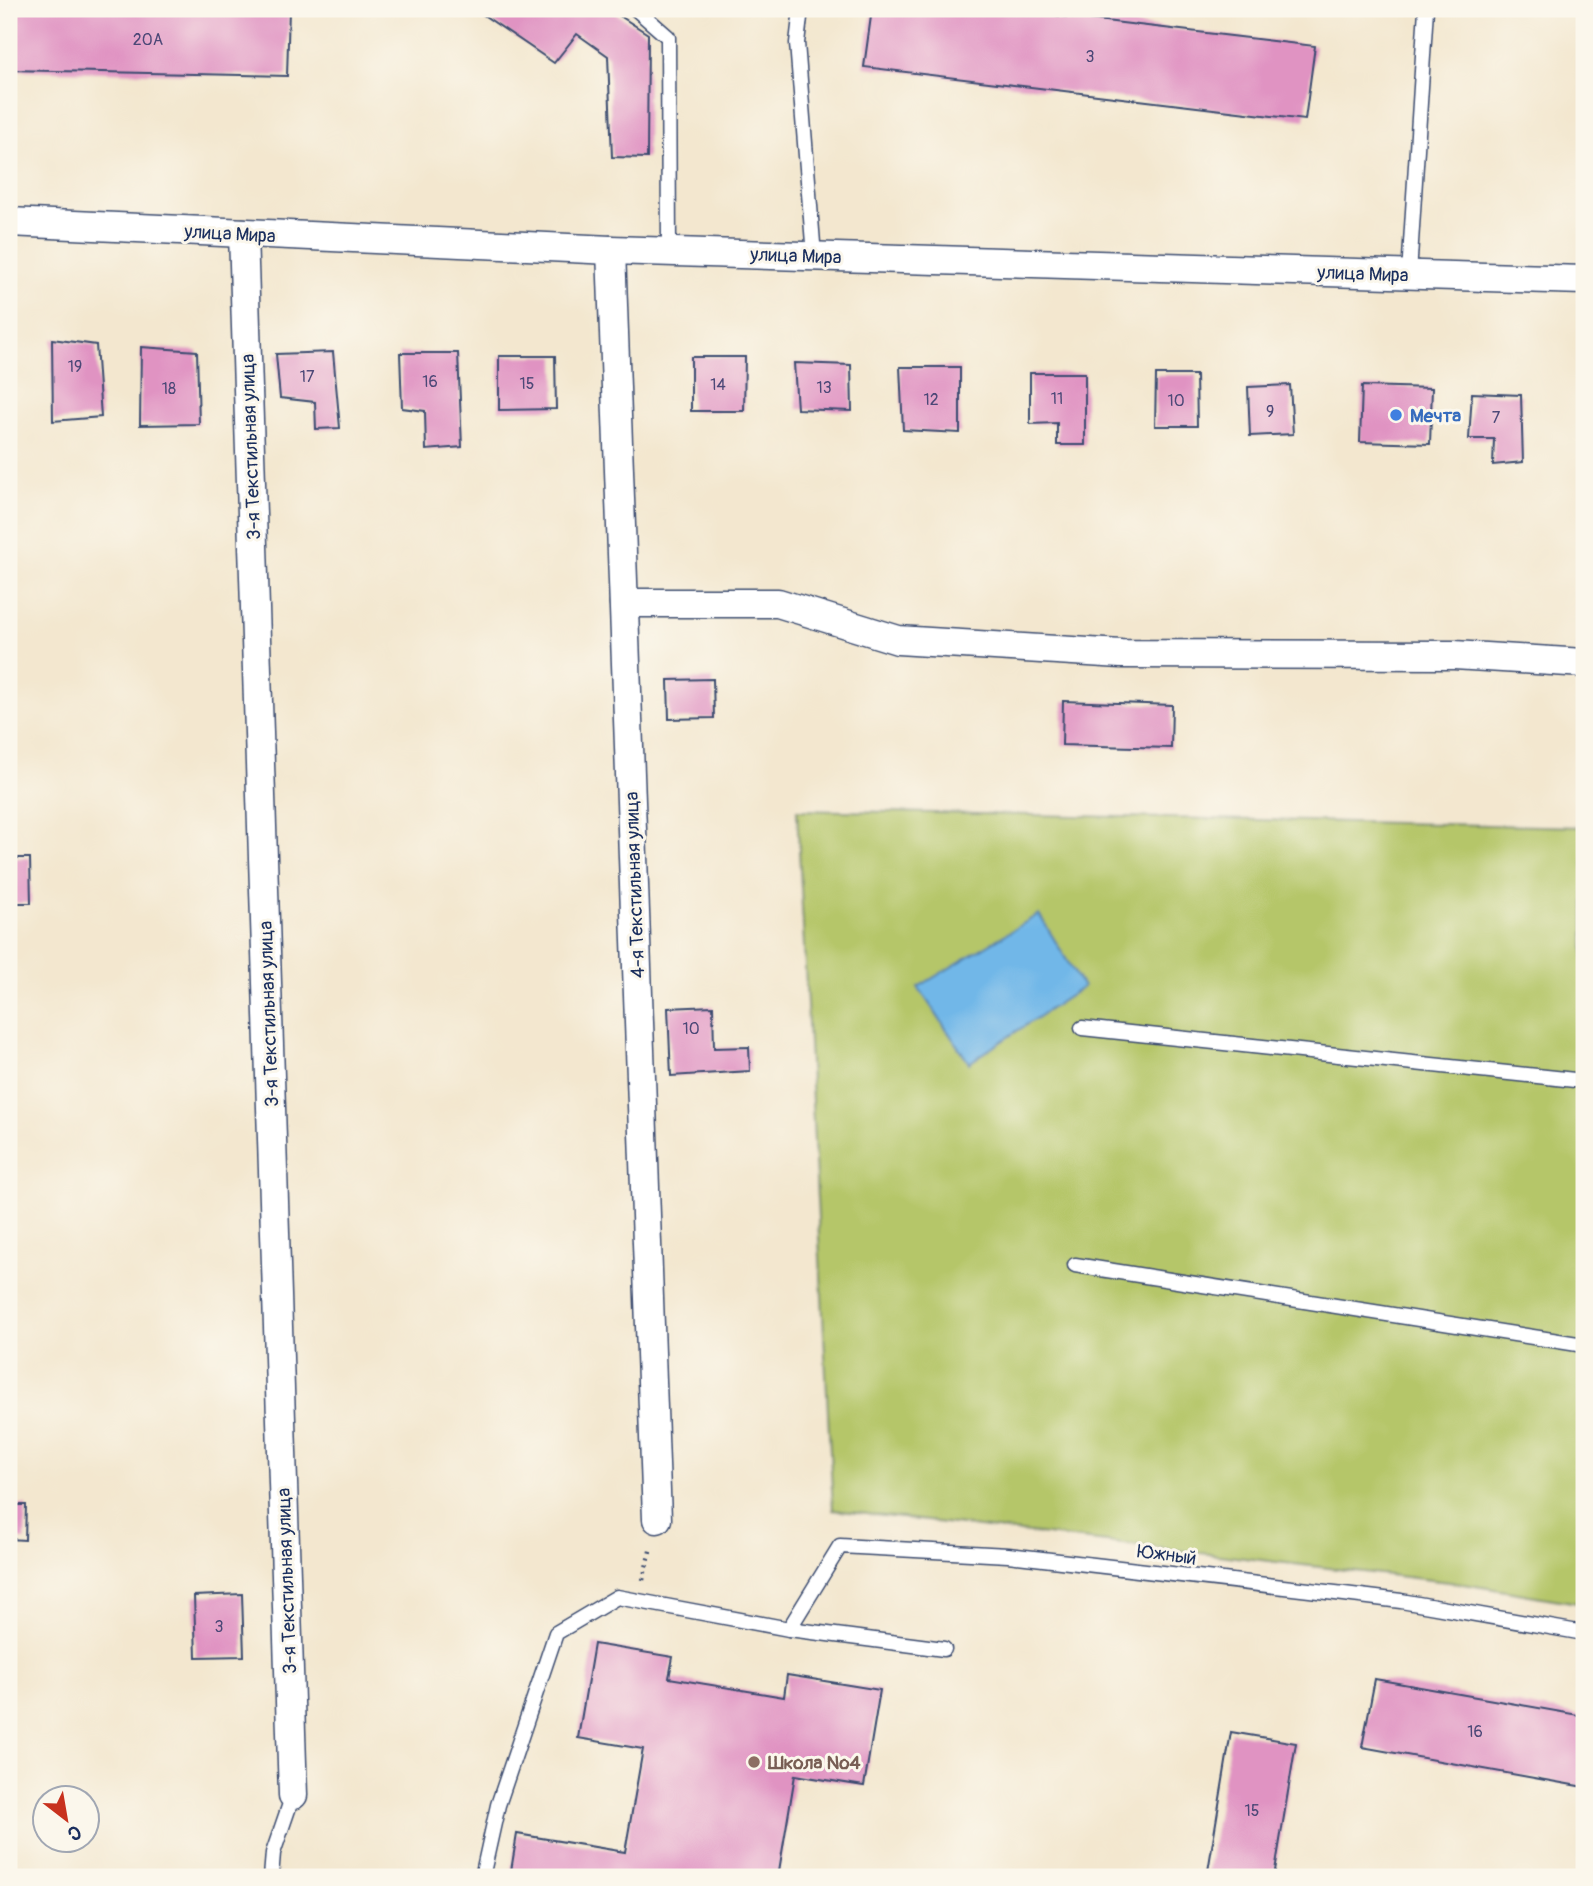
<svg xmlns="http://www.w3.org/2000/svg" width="1593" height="1886" viewBox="0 0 1593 1886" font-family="Pangolin,sans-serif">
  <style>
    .green { fill: #b5c669; stroke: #687a64; stroke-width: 2 }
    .water { fill: #71b7e8; stroke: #4673a3; stroke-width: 2 }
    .building { fill: #e093c2 }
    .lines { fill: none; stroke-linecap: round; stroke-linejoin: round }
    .lane-casing { stroke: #3b4b6f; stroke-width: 17 }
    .street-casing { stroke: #3b4b6f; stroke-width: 31 }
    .path { stroke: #3b4b6f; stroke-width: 4.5; stroke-dasharray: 2 5; stroke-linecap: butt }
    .lane { stroke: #fff; stroke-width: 14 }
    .street { stroke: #fff; stroke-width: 28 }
    .shop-dot { fill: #3f7fe0; stroke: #fbf7ec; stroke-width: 2.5 }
    .education-dot { fill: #8d6e63; stroke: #fbf7ec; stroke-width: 2.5 }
    .labels { text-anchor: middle; stroke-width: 6; stroke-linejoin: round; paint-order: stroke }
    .number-label { font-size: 16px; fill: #4c4877 }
    .street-label { font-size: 19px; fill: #1b2f5e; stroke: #fbf7ec }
    .shop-label { font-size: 19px; font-weight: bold; fill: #366cbe; stroke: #fbf7ec; text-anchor: start }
    .education-label { font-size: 19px; font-weight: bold; fill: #785e54; stroke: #fbf7ec; text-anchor: start }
  </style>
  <rect width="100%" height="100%" fill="#fbf7ec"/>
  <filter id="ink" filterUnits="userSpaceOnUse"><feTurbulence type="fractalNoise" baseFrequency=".0143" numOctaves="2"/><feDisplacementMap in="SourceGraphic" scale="14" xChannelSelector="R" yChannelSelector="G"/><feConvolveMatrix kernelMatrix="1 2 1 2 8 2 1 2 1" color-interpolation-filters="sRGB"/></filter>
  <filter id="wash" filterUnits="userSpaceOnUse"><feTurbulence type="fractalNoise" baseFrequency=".00686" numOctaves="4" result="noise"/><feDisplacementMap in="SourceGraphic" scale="28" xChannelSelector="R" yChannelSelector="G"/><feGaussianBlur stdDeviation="1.57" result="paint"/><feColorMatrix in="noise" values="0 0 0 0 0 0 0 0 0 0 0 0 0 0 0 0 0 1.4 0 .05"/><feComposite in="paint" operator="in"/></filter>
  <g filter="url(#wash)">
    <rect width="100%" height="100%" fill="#f3e7cf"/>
    <path class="green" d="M 797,810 L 1584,827 L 1584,1604 L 1457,1583 L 833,1510 Z"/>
    <path class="water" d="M 1039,914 L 1083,987 L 969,1063 L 918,987 Z"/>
    <g id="blocks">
      <g class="building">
        <path d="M 9,9 L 289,9 L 287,76 L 9,70 Z"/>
        <path d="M 485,9 L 609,9 L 648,34 L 647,158 L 612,157 L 608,56 L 577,34 L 554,63 L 482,14 Z"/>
        <path d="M 872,9 L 1004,9 L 1315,46 L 1305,120 L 864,67 Z"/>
        <path d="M 52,339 L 96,345 L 101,417 L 53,421 Z"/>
        <path d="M 141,347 L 197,351 L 199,424 L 140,425 Z"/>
        <path d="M 333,352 L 340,428 L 316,429 L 315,402 L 280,398 L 276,354 Z"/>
        <path d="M 400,353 L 458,353 L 462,447 L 426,450 L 425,411 L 402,408 Z"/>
        <path d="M 499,356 L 555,356 L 556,409 L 499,410 Z"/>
        <path d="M 691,357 L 745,357 L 744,411 L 691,411 Z"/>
        <path d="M 794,363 L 851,365 L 852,411 L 797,409 Z"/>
        <path d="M 900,367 L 960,367 L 960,433 L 903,430 Z"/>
        <path d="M 1030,373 L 1085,373 L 1085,445 L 1057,445 L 1057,423 L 1030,424 Z"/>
        <path d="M 1156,375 L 1196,375 L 1197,426 L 1155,426 Z"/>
        <path d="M 1290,385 L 1293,434 L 1250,436 L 1248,387 Z"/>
        <path d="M 1362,386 L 1432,388 L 1430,444 L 1360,442 Z"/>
        <path d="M 1472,393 L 1521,395 L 1523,462 L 1493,465 L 1494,439 L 1469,439 Z"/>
        <path d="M 713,679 L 714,718 L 669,719 L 668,680 Z"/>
        <path d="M 1063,701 L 1172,705 L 1171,748 L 1062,745 Z"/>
        <path d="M 9,858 L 30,858 L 31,903 L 9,903 Z"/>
        <path d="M 713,1006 L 714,1048 L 749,1047 L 750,1071 L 671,1076 L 668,1008 Z"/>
        <path d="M 9,1505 L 26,1505 L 25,1540 L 9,1539 Z"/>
        <path d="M 242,1594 L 244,1656 L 196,1657 L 194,1596 Z"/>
        <path d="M 594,1644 L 673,1657 L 669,1678 L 784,1697 L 787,1675 L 880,1690 L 864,1786 L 795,1775 L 778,1877 L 510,1877 L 517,1834 L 625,1852 L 643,1749 L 578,1738 Z"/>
        <path d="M 1375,1679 L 1584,1716 L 1584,1787 L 1362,1747 Z"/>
        <path d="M 1231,1732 L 1296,1743 L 1274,1877 L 1207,1877 Z"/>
      </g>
    </g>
  </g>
  <g filter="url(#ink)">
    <use href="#blocks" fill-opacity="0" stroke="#3b4b6f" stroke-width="2"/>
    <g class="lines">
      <g class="lane-casing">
        <g id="lane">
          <path d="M 636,9 L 668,37 L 669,251"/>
          <path d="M 801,9 L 797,43 L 814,256"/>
          <path d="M 1409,274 L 1426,9"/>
          <path d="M 1082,1028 L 1584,1081"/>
          <path d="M 1075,1265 L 1584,1345"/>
          <path d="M 789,1629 L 840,1546 L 1008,1555 L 1344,1594 L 1401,1601 L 1584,1633"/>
          <path d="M 271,1877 L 273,1853 L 293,1795"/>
          <path d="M 482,1877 L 498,1805 L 556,1633 L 617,1597 L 789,1629 L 944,1649"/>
        </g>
      </g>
      <g class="street-casing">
        <g id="street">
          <path d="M 9,222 L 611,250 L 1584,280"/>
          <path d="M 243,233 L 293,1795"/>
          <path d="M 611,250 L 657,1519"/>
          <path d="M 624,603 L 778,603 L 898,640 L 1121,654 L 1454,655 L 1584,663"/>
        </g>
      </g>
      <path class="path" d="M 643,1580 L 651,1547"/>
      <use href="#lane" class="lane"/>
      <use href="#street" class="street"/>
    </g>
  </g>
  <circle class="shop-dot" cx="1396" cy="415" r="7"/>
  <circle class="education-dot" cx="754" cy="1762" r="7"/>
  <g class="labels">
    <g class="number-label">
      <text x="148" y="45">20А</text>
      <text x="1090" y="62">3</text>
      <text x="75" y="372">19</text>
      <text x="307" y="382">17</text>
      <text x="430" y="387">16</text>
      <text x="527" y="389">15</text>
      <text x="718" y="390">14</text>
      <text x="824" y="393">13</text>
      <text x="169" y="394">18</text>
      <text x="1057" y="404">11</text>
      <text x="931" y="405">12</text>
      <text x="1176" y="406">10</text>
      <text x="1270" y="417">9</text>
      <text x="1496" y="423">7</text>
      <text x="691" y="1034">10</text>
      <text x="219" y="1632">3</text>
      <text x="1475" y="1737">16</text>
      <text x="1252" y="1816">15</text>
    </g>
    <g class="street-label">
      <text transform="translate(230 233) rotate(3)" y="7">улица Мира</text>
      <text transform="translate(796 255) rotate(2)" y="7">улица Мира</text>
      <text transform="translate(1363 273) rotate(2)" y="7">улица Мира</text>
      <text transform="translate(250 447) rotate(-92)" y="7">3-я Текстильная улица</text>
      <text transform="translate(634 885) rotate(-92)" y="7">4-я Текстильная улица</text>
      <text transform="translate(268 1014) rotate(-92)" y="7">3-я Текстильная улица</text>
      <text transform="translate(1167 1554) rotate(7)" y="7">Южный</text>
      <text transform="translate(286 1581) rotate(-92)" y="7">3-я Текстильная улица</text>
    </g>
    <g class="shop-label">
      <text x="1410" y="422">Мечта</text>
    </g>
    <g class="education-label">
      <text x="768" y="1769">Школа №4</text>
    </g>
  </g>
  <rect width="1593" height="1886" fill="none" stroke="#fbf7ec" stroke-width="35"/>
  <g transform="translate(66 1819) rotate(149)"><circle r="33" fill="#fbf7ec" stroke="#a1a7b3" stroke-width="2"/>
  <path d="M0-5L12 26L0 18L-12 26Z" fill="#c8321e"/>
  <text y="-10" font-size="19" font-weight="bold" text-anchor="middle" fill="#1b2f5e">С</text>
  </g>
</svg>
